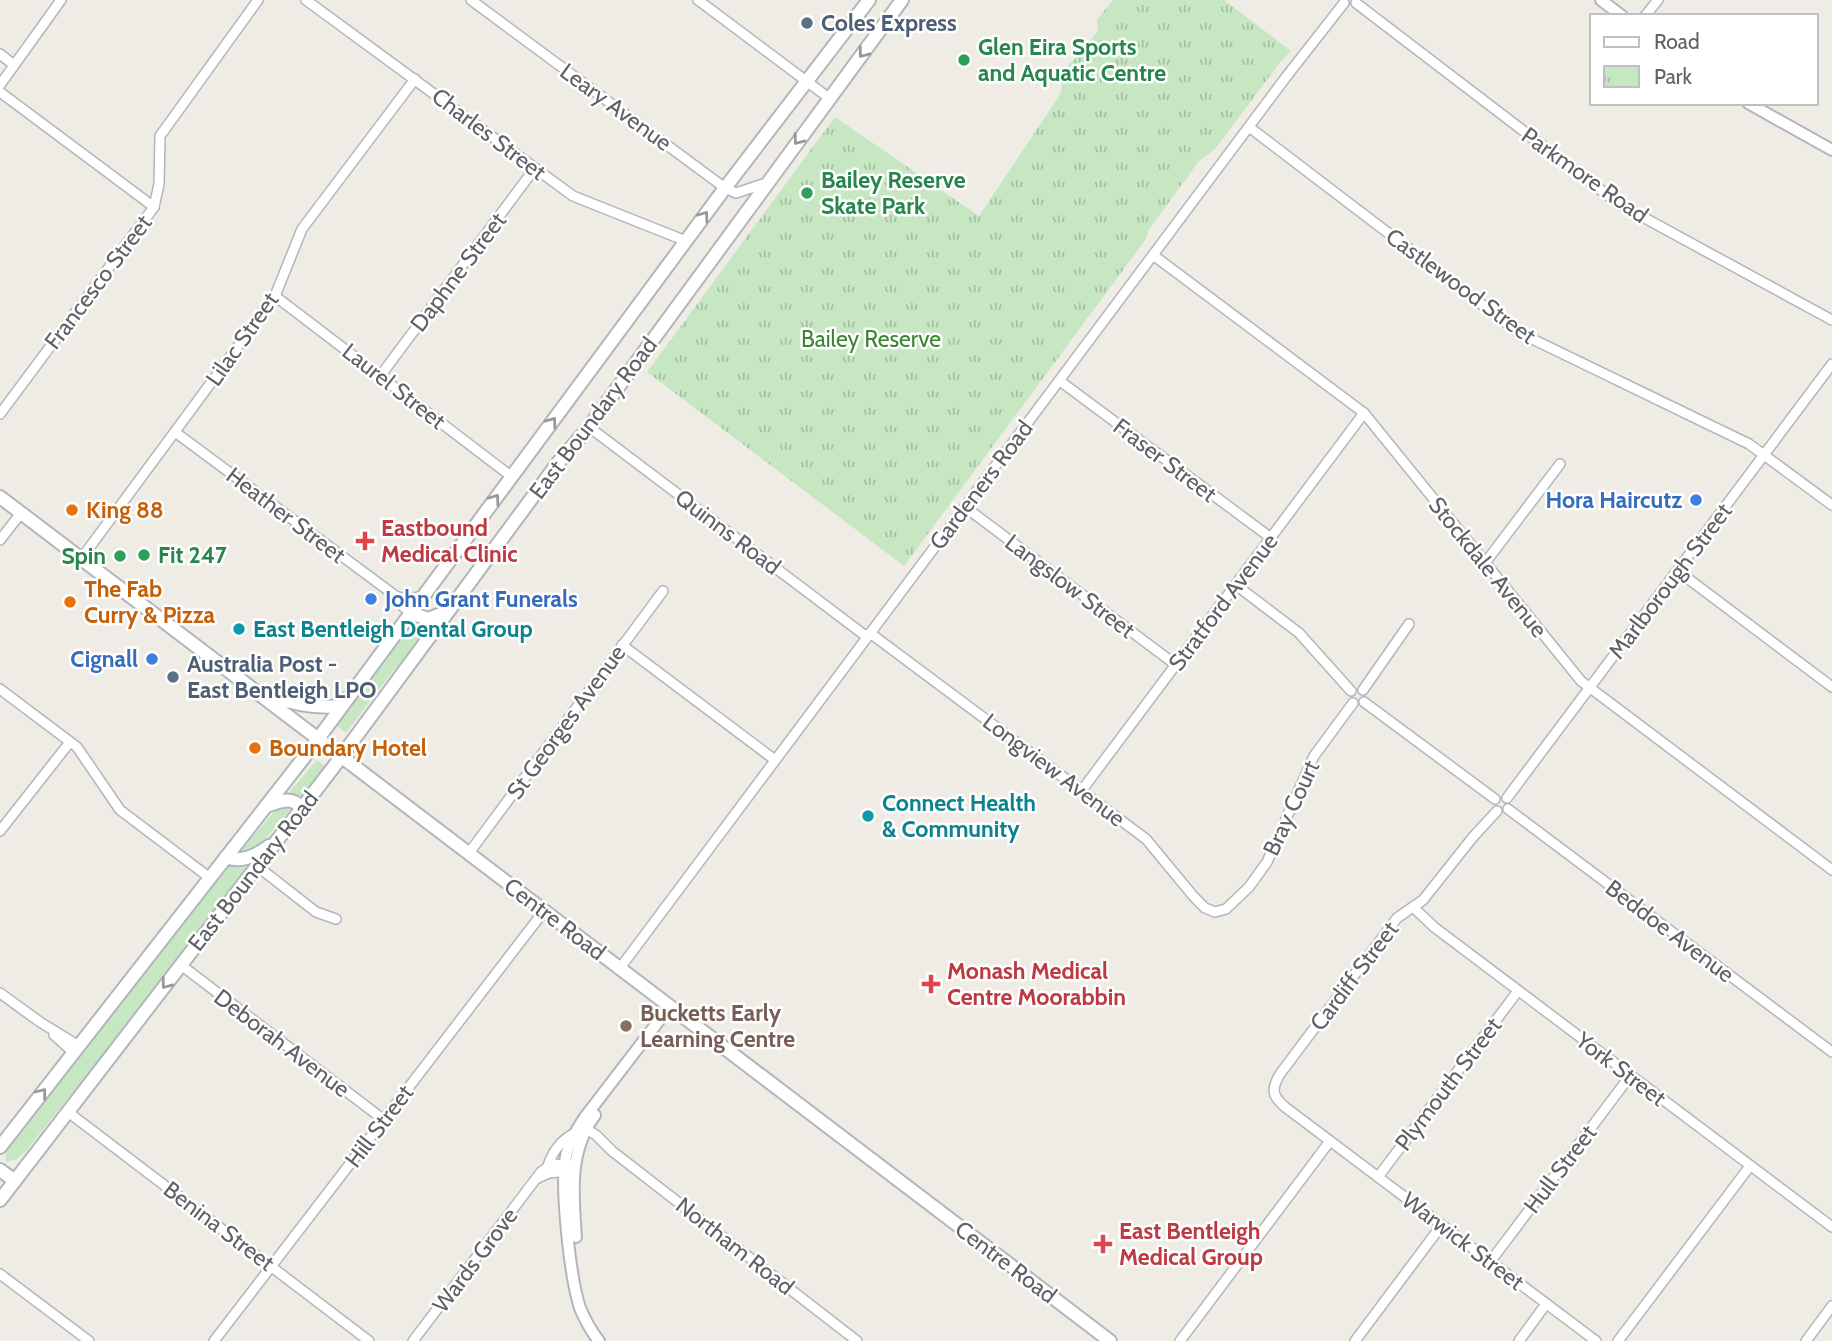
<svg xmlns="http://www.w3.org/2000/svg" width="1832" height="1341" viewBox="0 0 1832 1341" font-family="Cabin,sans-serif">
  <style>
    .green { fill: #c6e7c1 }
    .park { fill: url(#park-tufts) }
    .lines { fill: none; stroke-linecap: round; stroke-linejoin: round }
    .minor-casing { stroke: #b2b6ba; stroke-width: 12 }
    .tertiary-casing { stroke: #b2b6ba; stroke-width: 14 }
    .secondary-casing { stroke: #b1b6ba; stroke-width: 16 }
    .minor { stroke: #fff; stroke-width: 9 }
    .tertiary { stroke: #fff; stroke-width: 10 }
    .secondary { stroke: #fff; stroke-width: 12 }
    .oneway { stroke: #96999c }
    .service-dot { fill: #5c6f8a; stroke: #fff; stroke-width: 2.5 }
    .leisure-dot { fill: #2e9e5b; stroke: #fff; stroke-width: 2.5 }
    .shop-dot { fill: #3f7fe0; stroke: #fff; stroke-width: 2.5 }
    .food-dot { fill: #e8710a; stroke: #fff; stroke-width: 2.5 }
    .health-dot { fill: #e0444e; stroke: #fff; stroke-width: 2.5 }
    .culture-dot { fill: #0f9aa8; stroke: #fff; stroke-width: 2.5 }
    .education-dot { fill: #8d6e63; stroke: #fff; stroke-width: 2.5 }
    .labels { text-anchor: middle; stroke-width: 5; stroke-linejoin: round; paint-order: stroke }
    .service-label { font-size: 23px; font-weight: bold; fill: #4e5e75; stroke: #fff; text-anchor: start }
    .leisure-label { font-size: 23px; font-weight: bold; fill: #27864d; stroke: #fff; text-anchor: start }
    .street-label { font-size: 23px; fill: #5d6266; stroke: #fff }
    .park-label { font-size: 23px; fill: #3c8534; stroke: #fff }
    .shop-label { font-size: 23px; font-weight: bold; fill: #366cbe; stroke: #fff; text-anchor: end }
    .food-label { font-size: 23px; font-weight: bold; fill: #c56008; stroke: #fff; text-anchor: start }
    .health-label { font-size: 23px; font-weight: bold; fill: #be3a42; stroke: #fff; text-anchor: start }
    .culture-label { font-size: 23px; font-weight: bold; fill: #0d838f; stroke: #fff; text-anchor: start }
    .education-label { font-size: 23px; font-weight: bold; fill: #785e54; stroke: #fff; text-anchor: start }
  </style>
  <defs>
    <pattern id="park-tufts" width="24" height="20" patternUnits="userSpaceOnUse" patternTransform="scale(1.75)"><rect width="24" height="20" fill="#c6e7c1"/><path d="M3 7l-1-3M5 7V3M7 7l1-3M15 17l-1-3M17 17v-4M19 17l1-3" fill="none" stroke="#a4bfa1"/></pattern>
  </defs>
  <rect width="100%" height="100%" fill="#efece5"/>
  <g class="green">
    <path d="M 414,620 L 430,626 L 418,644 L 393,671 L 346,733 L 336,725 Z"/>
    <path d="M 317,760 L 326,767 L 303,798 L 300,799 L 287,795 Z"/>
    <path d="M 279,806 L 292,807 L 261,844 L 239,853 Z"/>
    <path d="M 251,862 L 251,864 L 96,1066 L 67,1099 L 25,1152 L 17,1159 L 6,1162 L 6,1153 L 13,1140 L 227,865 Z"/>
  </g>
  <path class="park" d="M 1113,0 L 1224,0 L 1291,51 L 1281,61 L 1215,149 L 1199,161 L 1149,229 L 1146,239 L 904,566 L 647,372 L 835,117 L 979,216 L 1061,93 L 1063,72 L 1098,31 L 1097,20 Z"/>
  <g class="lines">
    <g class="minor-casing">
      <g id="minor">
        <path d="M 306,0 L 573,196 L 686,241"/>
        <path d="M 471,0 L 725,188 L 736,193 L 766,183"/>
        <path d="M 698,0 L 829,98"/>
        <path d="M 1356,3 L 1619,204 L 1832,320"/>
        <path d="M 1645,16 L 1658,0"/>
        <path d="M 0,54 L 14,65"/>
        <path d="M 0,85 L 61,0"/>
        <path d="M 0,92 L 154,207"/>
        <path d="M 1249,127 L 1518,332 L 1749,444 L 1832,505"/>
        <path d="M 1153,255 L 1364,413 L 1581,681 L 1832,870"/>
        <path d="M 275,296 L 512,477"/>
        <path d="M 381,375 L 535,168"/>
        <path d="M 1060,381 L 1271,538"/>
        <path d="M 0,414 L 154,207 L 159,184 L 160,136 L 258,0"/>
        <path d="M 589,427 L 867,637"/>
        <path d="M 175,432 L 397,597 L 400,604 L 411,613"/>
        <path d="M 965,507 L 1176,665"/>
        <path d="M 0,540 L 21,513"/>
        <path d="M 81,559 L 275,296 L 302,229 L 415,79"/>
        <path d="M 1485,563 L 1560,464"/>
        <path d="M 1678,571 L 1832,687"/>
        <path d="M 1236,585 L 1299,633 L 1351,691"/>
        <path d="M 397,597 L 408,599 L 424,596"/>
        <path d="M 870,633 L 1146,839 L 1194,897 L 1205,908 L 1215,912 L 1226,909 L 1249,887 L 1267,862 L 1314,756 L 1353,703"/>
        <path d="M 622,645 L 775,760"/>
        <path d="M 0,689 L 77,747 L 120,810 L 210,878"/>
        <path d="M 1363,690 L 1409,624"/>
        <path d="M 1364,702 L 1495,799"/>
        <path d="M 1082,790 L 1364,413"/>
        <path d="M 1507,798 L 1832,364"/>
        <path d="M 1508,809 L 1832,1052"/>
        <path d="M 1497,811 L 1473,837 L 1423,900 L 1397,918 L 1280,1074 C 1271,1089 1272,1096 1285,1107 L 1596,1341"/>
        <path d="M 0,831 L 70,742"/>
        <path d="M 469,853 L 663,591"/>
        <path d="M 257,866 L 316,912 L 336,919"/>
        <path d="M 1413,907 L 1434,927 L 1832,1227"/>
        <path d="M 181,965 L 384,1120"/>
        <path d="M 620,968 L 1286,77 L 1344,3"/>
        <path d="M 0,993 L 40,1022 L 79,1046"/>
        <path d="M 54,1035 L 74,1053"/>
        <path d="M 68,1112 L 369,1341"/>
        <path d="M 583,1127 L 596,1135 L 612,1151 L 857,1341"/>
        <path d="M 548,1166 C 552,1152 562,1139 575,1133"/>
        <path d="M 1378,1177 L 1518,991"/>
        <path d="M 538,1178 L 549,1173 L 568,1171"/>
        <path d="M 1490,1262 L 1630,1076"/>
        <path d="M 0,1274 L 89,1341"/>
        <path d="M 214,1341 L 544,911"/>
        <path d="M 413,1341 L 541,1172 L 552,1164 L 569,1165"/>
        <path d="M 1180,1341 L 1330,1141"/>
        <path d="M 1355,1341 L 1441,1226"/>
        <path d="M 1519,1341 L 1546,1304"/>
        <path d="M 1618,1341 L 1750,1166"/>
        <path d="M 1806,1341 L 1832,1306"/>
      </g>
    </g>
    <g class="tertiary-casing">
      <g id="tertiary">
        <path d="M 1601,0 L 1622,16"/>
        <path d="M 1748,103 L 1832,150"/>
        <path d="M 576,1237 C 573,1194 568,1152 595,1115"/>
        <path d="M 599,1341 C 591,1331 585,1320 580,1308 C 570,1277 560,1187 566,1156 C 569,1142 577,1129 585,1117 L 661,1018 L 673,1009"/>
      </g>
    </g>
    <g class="secondary-casing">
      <g id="secondary">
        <path d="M 0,497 L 1110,1341"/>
        <path d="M 411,613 L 428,619 L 446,612"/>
        <path d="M 268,695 C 293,704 316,709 342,706"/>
        <path d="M 266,806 C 279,802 292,795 301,808"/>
        <path d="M 226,857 C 241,863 256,856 269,846"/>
        <path d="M 0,1147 L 309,751 L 725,188 L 869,0"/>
        <path d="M 0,1170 L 15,1181"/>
        <path d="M 0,1200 L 332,769 L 557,464 L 589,427 L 902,0"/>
      </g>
    </g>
    <use href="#minor" class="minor"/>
    <use href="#tertiary" class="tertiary"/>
    <use href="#secondary" class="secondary"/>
  </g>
  <defs><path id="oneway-chevron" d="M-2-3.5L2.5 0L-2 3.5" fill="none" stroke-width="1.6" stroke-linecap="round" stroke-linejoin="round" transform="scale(1.75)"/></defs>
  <g class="oneway">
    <use href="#oneway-chevron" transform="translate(863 53) rotate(127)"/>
    <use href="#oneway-chevron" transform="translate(798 140) rotate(127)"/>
    <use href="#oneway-chevron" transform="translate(704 216) rotate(-54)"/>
    <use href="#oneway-chevron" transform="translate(552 422) rotate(-54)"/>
    <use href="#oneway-chevron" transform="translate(495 499) rotate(-54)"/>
    <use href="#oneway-chevron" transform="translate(166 984) rotate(127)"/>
    <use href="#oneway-chevron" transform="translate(42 1093) rotate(-52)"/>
  </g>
  <g class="service-dot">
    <circle cx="807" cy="23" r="7"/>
    <circle cx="173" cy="677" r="7"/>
  </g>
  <g class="leisure-dot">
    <circle cx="964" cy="60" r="7"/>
    <circle cx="807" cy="193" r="7"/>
    <circle cx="144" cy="555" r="7"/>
    <circle cx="120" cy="556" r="7"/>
  </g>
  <g class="shop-dot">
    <circle cx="1696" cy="500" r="7"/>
    <circle cx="371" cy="599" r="7"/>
    <circle cx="152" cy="659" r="7"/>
  </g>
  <g class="food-dot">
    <circle cx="72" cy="510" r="7"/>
    <circle cx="70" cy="602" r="7"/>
    <circle cx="255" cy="748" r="7"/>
  </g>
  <g class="health-dot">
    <path d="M361.5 530.5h7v7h7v7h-7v7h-7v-7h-7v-7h7z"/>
    <path d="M927.5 973.5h7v7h7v7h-7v7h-7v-7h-7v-7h7z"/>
    <path d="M1099.5 1233.5h7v7h7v7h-7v7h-7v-7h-7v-7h7z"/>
  </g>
  <g class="culture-dot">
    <circle cx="239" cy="629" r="7"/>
    <circle cx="868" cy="816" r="7"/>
  </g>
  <circle class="education-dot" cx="626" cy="1026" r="7"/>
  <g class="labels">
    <g class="service-label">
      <text x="821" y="31">Coles Express</text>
      <text x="187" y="672">Australia Post -<tspan x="187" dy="26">East Bentleigh LPO</tspan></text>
    </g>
    <g class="leisure-label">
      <text x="978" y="55">Glen Eira Sports<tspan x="978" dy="26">and Aquatic Centre</tspan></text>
      <text x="821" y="188">Bailey Reserve<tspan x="821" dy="26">Skate Park</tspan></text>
      <text x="158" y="563">Fit 247</text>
      <text x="106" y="564" text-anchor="end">Spin</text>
    </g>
    <g class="street-label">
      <text transform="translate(616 107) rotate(36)" y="8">Leary Avenue</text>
      <text transform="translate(489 134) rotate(37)" y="8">Charles Street</text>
      <text transform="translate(1585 175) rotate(35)" y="8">Parkmore Road</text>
      <text transform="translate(458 272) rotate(-53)" y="8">Daphne Street</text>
      <text transform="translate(98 282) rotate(-53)" y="8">Francesco Street</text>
      <text transform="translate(1461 286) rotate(36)" y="8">Castlewood Street</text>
      <text transform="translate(242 339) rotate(-55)" y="8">Lilac Street</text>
      <text transform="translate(394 386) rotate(38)" y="8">Laurel Street</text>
      <text transform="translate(593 418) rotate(-53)" y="8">East Boundary Road</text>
      <text transform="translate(1165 460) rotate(37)" y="8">Fraser Street</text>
      <text transform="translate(981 485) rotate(-53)" y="8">Gardeners Road</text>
      <text transform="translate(286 515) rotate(37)" y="8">Heather Street</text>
      <text transform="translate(728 532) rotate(37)" y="8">Quinns Road</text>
      <text transform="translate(1488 567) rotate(51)" y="8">Stockdale Avenue</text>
      <text transform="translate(1670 581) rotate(-53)" y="8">Marlborough Street</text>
      <text transform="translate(1070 586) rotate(37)" y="8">Langslow Street</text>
      <text transform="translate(1223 602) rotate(-53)" y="8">Stratford Avenue</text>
      <text transform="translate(566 722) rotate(-54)" y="8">St Georges Avenue</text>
      <text transform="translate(1054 770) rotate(37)" y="8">Longview Avenue</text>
      <text transform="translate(1291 808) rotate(-65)" y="8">Bray Court</text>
      <text transform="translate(253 871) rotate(-52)" y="8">East Boundary Road</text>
      <text transform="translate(555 919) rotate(37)" y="8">Centre Road</text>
      <text transform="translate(1670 931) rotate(37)" y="8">Beddoe Avenue</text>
      <text transform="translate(1354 976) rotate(-53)" y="8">Cardiff Street</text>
      <text transform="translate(282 1043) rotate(37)" y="8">Deborah Avenue</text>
      <text transform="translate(1621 1069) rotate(37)" y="8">York Street</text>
      <text transform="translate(1448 1084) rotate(-53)" y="8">Plymouth Street</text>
      <text transform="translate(379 1126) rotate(-53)" y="8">Hill Street</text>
      <text transform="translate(1560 1169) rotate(-53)" y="8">Hull Street</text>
      <text transform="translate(219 1226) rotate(37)" y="8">Benina Street</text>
      <text transform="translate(1463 1241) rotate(37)" y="8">Warwick Street</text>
      <text transform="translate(735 1246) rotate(38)" y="8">Northam Road</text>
      <text transform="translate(475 1260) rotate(-53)" y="8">Wards Grove</text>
      <text transform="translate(1006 1262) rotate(37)" y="8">Centre Road</text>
    </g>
    <g class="park-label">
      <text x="871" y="347">Bailey Reserve</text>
    </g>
    <g class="shop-label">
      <text x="1682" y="508">Hora Haircutz</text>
      <text x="385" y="607" text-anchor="start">John Grant Funerals</text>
      <text x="138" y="667">Cignall</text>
    </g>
    <g class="food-label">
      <text x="86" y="518">King 88</text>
      <text x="84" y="597">The Fab<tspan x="84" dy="26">Curry &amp; Pizza</tspan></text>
      <text x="269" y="756">Boundary Hotel</text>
    </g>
    <g class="health-label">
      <text x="381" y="536">Eastbound<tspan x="381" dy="26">Medical Clinic</tspan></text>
      <text x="947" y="979">Monash Medical<tspan x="947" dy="26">Centre Moorabbin</tspan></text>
      <text x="1119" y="1239">East Bentleigh<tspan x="1119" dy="26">Medical Group</tspan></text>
    </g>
    <g class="culture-label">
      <text x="253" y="637">East Bentleigh Dental Group</text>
      <text x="882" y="811">Connect Health<tspan x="882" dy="26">&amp; Community</tspan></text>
    </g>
    <g class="education-label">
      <text x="640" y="1021">Bucketts Early<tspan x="640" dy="26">Learning Centre</tspan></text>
    </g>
  </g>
  <rect x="1590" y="14" width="228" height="91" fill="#ffffff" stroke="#bec0c2" stroke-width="2"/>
  <rect x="1604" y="37" width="35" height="10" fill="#ffffff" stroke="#bec0c2" stroke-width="2"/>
  <text x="1654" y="49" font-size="21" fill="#5d6266">Road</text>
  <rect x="1604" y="66" width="35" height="21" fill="url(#park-tufts)" stroke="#bec0c2" stroke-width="2"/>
  <text x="1654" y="84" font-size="21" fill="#5d6266">Park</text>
</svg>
